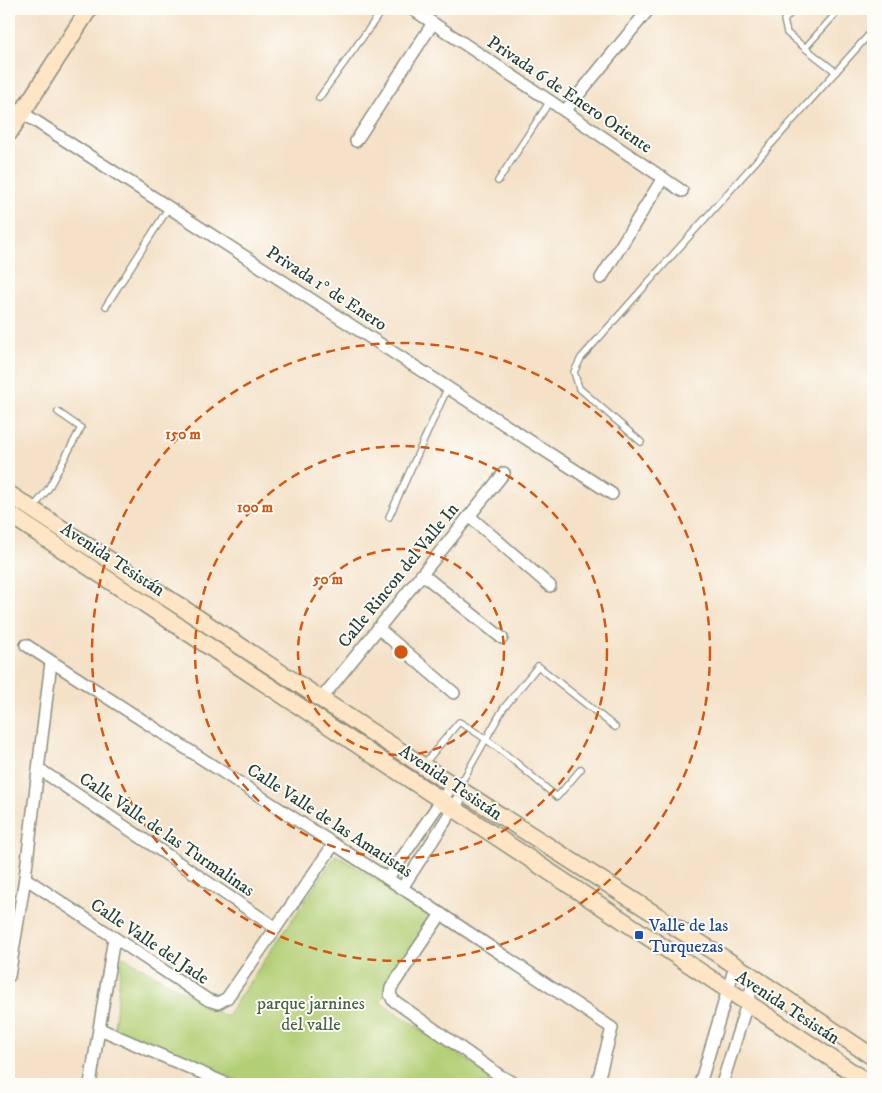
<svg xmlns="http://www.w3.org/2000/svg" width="882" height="1093" viewBox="0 0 882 1093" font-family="'IM FELL DW Pica',serif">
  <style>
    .green { fill: #b2cf75; stroke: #688654 }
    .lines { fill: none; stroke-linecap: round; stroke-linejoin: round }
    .lane-casing { stroke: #8a8f7e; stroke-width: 8 }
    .street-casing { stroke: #8a8f7e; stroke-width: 14 }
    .secondary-casing { stroke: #8a8f7e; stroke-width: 19 }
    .lane { stroke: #fff; stroke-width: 5.5 }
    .street { stroke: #fff; stroke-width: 11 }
    .secondary { stroke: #fde5c5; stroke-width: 16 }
    .ring { fill: none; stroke: #d45610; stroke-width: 2.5; stroke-dasharray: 9 6 }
    .transit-dot { fill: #1a4fb4; stroke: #fdfcf7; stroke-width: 2 }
    .labels { text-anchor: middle; stroke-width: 4; stroke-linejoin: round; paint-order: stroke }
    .street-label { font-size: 18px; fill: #1f3d34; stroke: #fdfcf7 }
    .transit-label { font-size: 18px; fill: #164399; stroke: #fdfcf7; text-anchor: start }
    .park-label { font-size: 18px; fill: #446244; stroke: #fdfcf7 }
    .centre { fill: #d45610; stroke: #fdfcf7; stroke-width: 2.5 }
    .ring-label { font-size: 15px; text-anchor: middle; font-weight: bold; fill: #d45610; stroke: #fdfcf7; stroke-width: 4; stroke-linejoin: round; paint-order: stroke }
  </style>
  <rect width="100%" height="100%" fill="#fdfcf7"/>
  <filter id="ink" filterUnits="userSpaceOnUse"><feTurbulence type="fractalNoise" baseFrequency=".02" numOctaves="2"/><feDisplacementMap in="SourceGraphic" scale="10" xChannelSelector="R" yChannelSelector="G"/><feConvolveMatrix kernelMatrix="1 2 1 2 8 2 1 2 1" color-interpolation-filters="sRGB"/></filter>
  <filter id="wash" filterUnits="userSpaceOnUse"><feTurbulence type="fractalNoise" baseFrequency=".0096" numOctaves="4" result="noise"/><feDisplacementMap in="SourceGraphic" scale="20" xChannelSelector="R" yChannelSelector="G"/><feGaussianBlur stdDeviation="1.12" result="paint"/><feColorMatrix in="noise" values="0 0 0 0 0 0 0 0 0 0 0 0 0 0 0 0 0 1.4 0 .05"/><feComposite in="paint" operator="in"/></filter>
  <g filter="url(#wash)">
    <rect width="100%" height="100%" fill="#f4e1c7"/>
    <path class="green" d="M 336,855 L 436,915 L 380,1002 L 491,1076 L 488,1084 L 247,1084 L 114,1031 L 122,956 L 226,1017 Z"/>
  </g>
  <g filter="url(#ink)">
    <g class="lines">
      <g class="lane-casing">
        <g id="lane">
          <path d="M 795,9 L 784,20 L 787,33 L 805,48 L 840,9"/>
          <path d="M 805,48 L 836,72"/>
          <path d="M 319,98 L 383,9"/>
          <path d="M 498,181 L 550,101"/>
          <path d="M 106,306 L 169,207"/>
          <path d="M 641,442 L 579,388 L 574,372 L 581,358 L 873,30"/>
          <path d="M 34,507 L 48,489 L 81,428 L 58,412"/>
          <path d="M 389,517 L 448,387"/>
          <path d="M 424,764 L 459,722 C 495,742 526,772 557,797 L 581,769"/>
          <path d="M 455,783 L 464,778 L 503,709 L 538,666 L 615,727"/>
        </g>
      </g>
      <g class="street-casing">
        <g id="street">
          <path d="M 412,9 L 550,101 L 682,191"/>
          <path d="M 9,104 L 612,494"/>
          <path d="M 565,111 L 649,9"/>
          <path d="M 356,141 L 433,23"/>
          <path d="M 601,278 L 663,178"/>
          <path d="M 469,516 L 550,586"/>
          <path d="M 422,574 L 502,638"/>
          <path d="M 378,628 L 454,693"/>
          <path d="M 26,645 L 402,888 L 612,1028 L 597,1084"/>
          <path d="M 321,699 L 504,473"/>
          <path d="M 39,769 L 276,928"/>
          <path d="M 25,878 L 208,1000 L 218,1003 L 227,998 L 334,844"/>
          <path d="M 388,878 L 452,785"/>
          <path d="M 402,888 L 464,792"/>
          <path d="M 441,914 L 391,988 L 390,994 L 393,1000 L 499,1075 L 515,1084"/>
          <path d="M 9,976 L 25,878 L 51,662"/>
          <path d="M 100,1029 L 227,1084"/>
          <path d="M 90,1084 L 114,938"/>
          <path d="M 700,1084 L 735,966"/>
          <path d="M 722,1084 L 755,978"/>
        </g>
      </g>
      <g class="secondary-casing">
        <g id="secondary">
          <path d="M 9,133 L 89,9"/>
          <path d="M 9,494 L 423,766 L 755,978 L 873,1057"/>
          <path d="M 9,514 L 870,1084"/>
        </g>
      </g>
      <use href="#lane" class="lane"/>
      <use href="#street" class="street"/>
      <use href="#secondary" class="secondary"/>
    </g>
  </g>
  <g class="ring">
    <circle cx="401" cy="652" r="103"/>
    <circle cx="401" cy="652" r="206"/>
    <circle cx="401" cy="652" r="309"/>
  </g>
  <rect class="transit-dot" x="634" y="930" width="10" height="10" rx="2.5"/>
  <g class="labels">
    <g class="street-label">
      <text transform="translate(570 94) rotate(34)" y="6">Privada 6 de Enero Oriente</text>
      <text transform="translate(327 288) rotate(33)" y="6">Privada 1° de Enero</text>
      <text transform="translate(113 559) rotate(33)" y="6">Avenida Tesistán</text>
      <text transform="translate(398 575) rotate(-51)" y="6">Calle Rincon del Valle In</text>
      <text transform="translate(451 782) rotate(34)" y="6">Avenida Tesistán</text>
      <text transform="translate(330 820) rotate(33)" y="6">Calle Valle de las Amatistas</text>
      <text transform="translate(167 834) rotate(34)" y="6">Calle Valle de las Turmalinas</text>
      <text transform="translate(150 941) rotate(34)" y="6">Calle Valle del Jade</text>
      <text transform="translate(788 1007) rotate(33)" y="6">Avenida Tesistán</text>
    </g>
    <g class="transit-label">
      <text x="649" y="931">Valle de las<tspan x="649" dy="21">Turquezas</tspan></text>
    </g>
    <g class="park-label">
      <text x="311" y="1009">parque jarnines<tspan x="311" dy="21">del valle</tspan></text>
    </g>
  </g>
  <circle cx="401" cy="652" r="8" class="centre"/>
  <g class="ring-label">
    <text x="183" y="439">150 m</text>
    <text x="255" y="512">100 m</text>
    <text x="328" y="584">50 m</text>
  </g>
  <rect width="882" height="1093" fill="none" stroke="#fdfcf7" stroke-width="30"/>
</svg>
